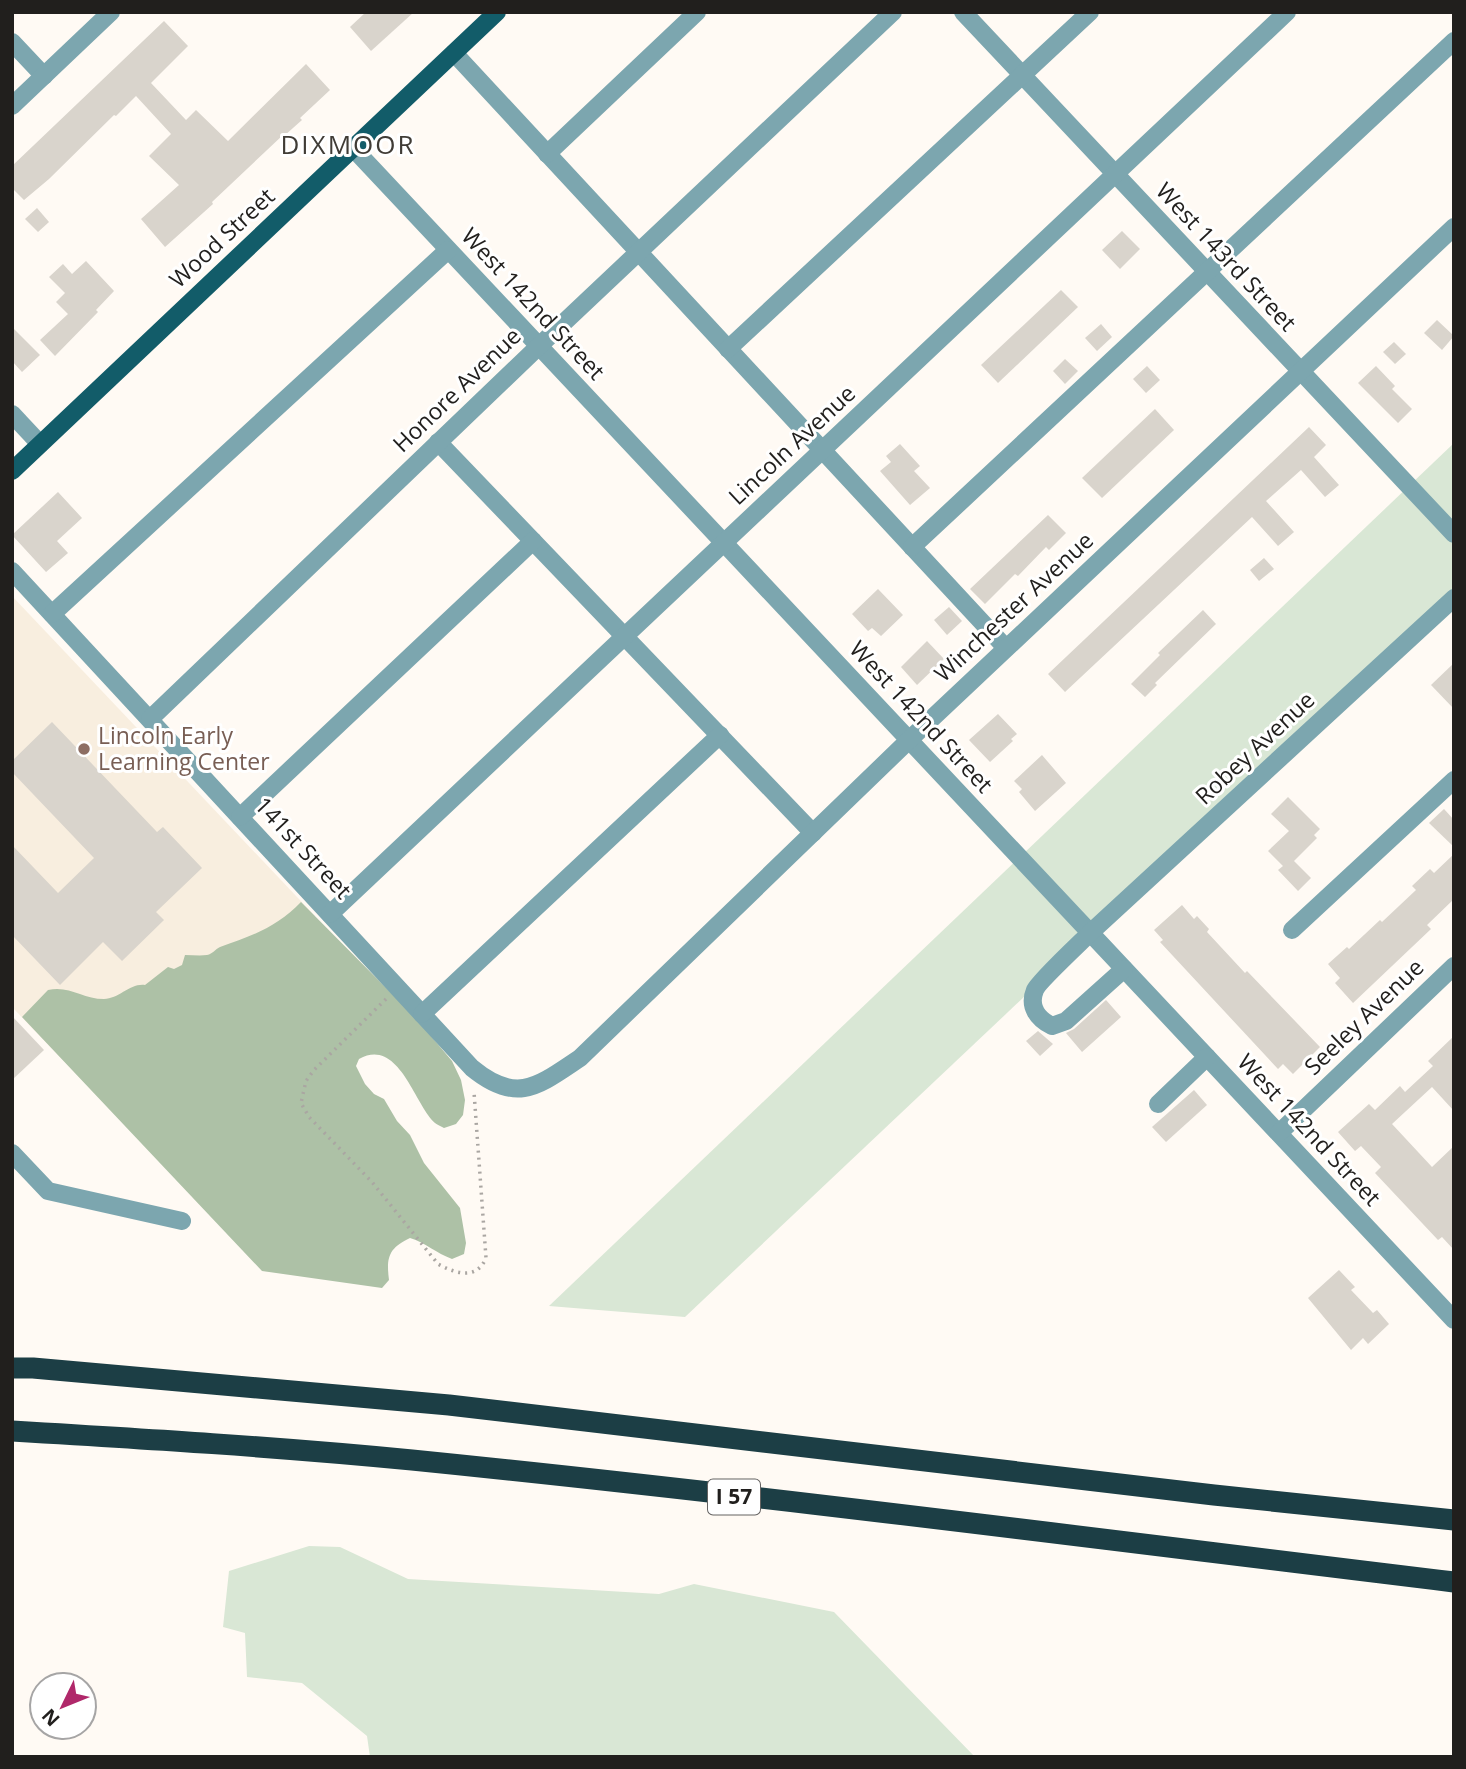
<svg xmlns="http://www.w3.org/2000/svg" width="1466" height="1769" viewBox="0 0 1466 1769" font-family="'Open Sans',sans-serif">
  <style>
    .built { fill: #f8eedf }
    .green { fill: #d9e7d5 }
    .forest { fill: #adc1a6 }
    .building { fill: #d9d4cc }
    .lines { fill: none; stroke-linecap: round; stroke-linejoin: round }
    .path { stroke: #aaa6a2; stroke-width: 3.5; stroke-dasharray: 2 5; stroke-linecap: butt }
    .minor { stroke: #7ca6af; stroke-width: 18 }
    .major { stroke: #125c69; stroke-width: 18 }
    .highway { stroke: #1c3e45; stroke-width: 21 }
    .education-dot { fill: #8d6e63; stroke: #fff; stroke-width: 2.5 }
    .labels { text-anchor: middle; stroke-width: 6; stroke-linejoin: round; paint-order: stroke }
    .shield { fill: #fff; stroke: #646261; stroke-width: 2 }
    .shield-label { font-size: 21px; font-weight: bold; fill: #211f1d }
    .street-label { font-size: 23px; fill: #211f1d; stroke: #fff }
    .education-label { font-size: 23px; fill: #785e54; stroke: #fff; text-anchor: start }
    .quarter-label { font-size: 26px; letter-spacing: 2px; fill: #403c36; stroke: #fff }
  </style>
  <rect width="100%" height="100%" fill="#fffaf4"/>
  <path class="built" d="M 12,596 L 315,916 L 110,1109 L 12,1007 Z"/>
  <g class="green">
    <path d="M 1454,443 L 1454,591 L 685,1317 L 549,1306 Z"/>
    <path d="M 309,1546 L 340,1547 L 408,1579 L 659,1594 L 694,1584 L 834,1612 L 975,1757 L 370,1757 L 367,1736 L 302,1683 L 247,1677 L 245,1633 L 223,1627 L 229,1571 Z"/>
  </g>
  <path class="forest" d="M 301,902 L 414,1016 L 452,1061 L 461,1080 L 465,1100 L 463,1115 L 456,1124 L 444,1128 C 441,1126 437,1125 435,1123 C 414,1104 399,1037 359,1059 L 356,1066 L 365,1084 L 374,1094 L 384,1099 L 397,1121 L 410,1135 L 424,1163 L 460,1208 L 466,1243 L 464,1254 L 452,1259 C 436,1253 426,1243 410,1238 C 389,1248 386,1257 389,1280 L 382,1288 L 262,1271 L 22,1017 L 48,990 C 69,985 83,999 104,999 C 119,999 130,983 145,985 L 168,967 L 174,969 L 182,965 L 185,955 C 192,955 200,956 207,955 C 213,954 215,949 220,947 C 252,936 277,927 301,902 Z"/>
  <g class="building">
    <path d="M 366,12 L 414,12 L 371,51 L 350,27 Z"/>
    <path d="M 164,21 L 188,46 L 151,83 L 186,120 L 196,110 L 228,141 L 306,64 L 330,90 L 300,118 L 302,120 L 284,136 L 283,135 L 212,202 L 213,204 L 165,247 L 141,219 L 179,185 L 149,156 L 171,134 L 136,96 L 116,116 L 114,115 L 49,179 L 24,200 L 12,188 L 12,166 Z"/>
    <path d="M 37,208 L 49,222 L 38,232 L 25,219 Z"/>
    <path d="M 1122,231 L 1140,249 L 1120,269 L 1102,250 Z"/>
    <path d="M 86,261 L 114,291 L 96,310 L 98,312 L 55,356 L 40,340 L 68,314 L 56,302 L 65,293 L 49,277 L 63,264 L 72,274 Z"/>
    <path d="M 1061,290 L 1078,307 L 998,383 L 981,365 Z"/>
    <path d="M 1437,320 L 1454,336 L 1442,350 L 1424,333 Z"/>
    <path d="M 1101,324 L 1112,337 L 1097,351 L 1085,338 Z"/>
    <path d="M 12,327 L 40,355 L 22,372 L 12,361 Z"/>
    <path d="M 1394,342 L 1406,354 L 1395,364 L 1383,352 Z"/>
    <path d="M 1065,359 L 1078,371 L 1065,384 L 1053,371 Z"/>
    <path d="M 1147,366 L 1160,380 L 1146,393 L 1133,379 Z"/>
    <path d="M 1376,366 L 1395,386 L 1392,389 L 1412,409 L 1398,423 L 1358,383 Z"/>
    <path d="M 1155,409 L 1174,430 L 1102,498 L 1082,478 Z"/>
    <path d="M 1309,427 L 1326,445 L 1314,457 L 1339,485 L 1325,497 L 1301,470 L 1266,501 L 1294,532 L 1278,546 L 1252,517 L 1065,692 L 1048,674 Z"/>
    <path d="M 900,444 L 920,466 L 914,471 L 930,488 L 910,505 L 880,471 L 891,462 L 886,456 Z"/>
    <path d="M 58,492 L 82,518 L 57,541 L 68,553 L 46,572 L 12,535 Z"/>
    <path d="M 1048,515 L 1066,533 L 1049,550 L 1046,547 L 1018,576 L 1015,574 L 985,604 L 970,589 Z"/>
    <path d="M 1264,558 L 1274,569 L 1259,581 L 1250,570 Z"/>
    <path d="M 878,589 L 903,615 L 881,636 L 872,628 L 868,631 L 852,614 Z"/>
    <path d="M 949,607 L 962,621 L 947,635 L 934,620 Z"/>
    <path d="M 1203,610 L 1216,624 L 1155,683 L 1157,685 L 1145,697 L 1131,684 L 1160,655 L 1158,653 Z"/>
    <path d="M 927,641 L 944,659 L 917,685 L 901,667 Z"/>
    <path d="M 1454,663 L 1454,709 L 1431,685 Z"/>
    <path d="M 998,714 L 1017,734 L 1011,739 L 1013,741 L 990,762 L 969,740 Z"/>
    <path d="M 52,722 L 157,832 L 163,827 L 202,868 L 156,912 L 164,920 L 122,961 L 103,942 L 60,985 L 12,935 L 12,845 L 58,893 L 94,858 L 12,772 L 12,761 Z"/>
    <path d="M 1042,755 L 1066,783 L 1035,811 L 1019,792 L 1022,789 L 1014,781 Z"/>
    <path d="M 1288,797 L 1320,829 L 1314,835 L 1317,838 L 1294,861 L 1311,878 L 1298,891 L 1278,870 L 1283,866 L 1268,851 L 1289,831 L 1271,814 Z"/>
    <path d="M 1444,809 L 1454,820 L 1454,847 L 1429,823 Z"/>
    <path d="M 1454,854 L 1454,899 L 1427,925 L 1431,929 L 1353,1003 L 1335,983 L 1340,978 L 1328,964 L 1347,947 L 1349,949 L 1380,920 L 1382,922 L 1416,890 L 1412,886 L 1430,869 L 1434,873 Z"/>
    <path d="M 1182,905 L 1194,919 L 1197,916 L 1209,929 L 1207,932 L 1245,973 L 1247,971 L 1320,1047 L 1293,1074 L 1283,1064 L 1278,1069 L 1160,942 L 1163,940 L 1154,930 Z"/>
    <path d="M 1106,1000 L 1121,1017 L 1082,1052 L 1066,1033 L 1074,1029 Z"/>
    <path d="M 12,1016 L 44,1050 L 12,1080 Z"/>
    <path d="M 1038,1031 L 1053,1044 L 1040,1056 L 1026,1041 Z"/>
    <path d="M 1454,1036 L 1454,1111 L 1432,1087 L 1392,1124 L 1432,1167 L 1454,1146 L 1454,1250 L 1442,1237 L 1438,1240 L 1375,1173 L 1381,1167 L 1361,1146 L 1355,1151 L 1338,1132 L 1369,1104 L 1375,1110 L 1400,1086 L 1405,1092 L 1433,1066 L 1428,1061 Z"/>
    <path d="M 1194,1090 L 1207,1105 L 1166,1142 L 1152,1127 Z"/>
    <path d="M 1339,1270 L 1355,1287 L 1351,1290 L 1373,1313 L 1377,1310 L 1389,1324 L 1368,1344 L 1363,1338 L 1351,1350 L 1308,1298 Z"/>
  </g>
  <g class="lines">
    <path class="path" d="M 386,999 L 314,1070 L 306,1081 L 301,1103 L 309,1117 L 372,1182 L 438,1264 C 456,1274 477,1280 486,1258 L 474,1092"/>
    <g class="minor">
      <path d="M 963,12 L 1454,534"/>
      <path d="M 12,42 L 44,76"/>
      <path d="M 454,53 L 1006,648"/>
      <path d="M 12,106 L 111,12"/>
      <path d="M 353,148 L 1454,1320"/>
      <path d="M 547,154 L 697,12"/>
      <path d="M 728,349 L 1090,12"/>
      <path d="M 12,414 L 40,444"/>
      <path d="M 438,442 L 813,833"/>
      <path d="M 912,547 L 1454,41"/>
      <path d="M 12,571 L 472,1068 C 517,1105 538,1086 580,1058 L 909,740 L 1454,227"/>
      <path d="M 52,614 L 448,250"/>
      <path d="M 150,719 L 539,346 L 893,12"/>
      <path d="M 240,817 L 533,541"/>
      <path d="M 330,914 L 1287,12"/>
      <path d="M 1292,930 L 1454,780"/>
      <path d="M 1124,969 L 1066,1021 L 1052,1026 C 1038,1019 1028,1007 1035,990 C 1038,982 1081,942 1090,933 L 1454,598"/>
      <path d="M 422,1014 L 720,735"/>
      <path d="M 1158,1104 L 1207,1057"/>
      <path d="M 1279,1133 L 1454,966"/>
      <path d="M 12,1153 L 48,1191 L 182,1221"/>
    </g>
    <path class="major" d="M 12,471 L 497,12"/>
    <g class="highway">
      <path d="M 12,1368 L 33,1368 L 449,1405 L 1214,1495 L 1454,1520"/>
      <path d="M 12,1431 C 146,1439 279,1447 412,1460 C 760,1495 1107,1540 1454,1582"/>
    </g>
  </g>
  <circle class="education-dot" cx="84" cy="749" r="7"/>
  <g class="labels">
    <rect class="shield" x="708" y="1479.5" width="52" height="35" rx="5"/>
    <g class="shield-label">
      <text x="734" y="1504">I 57</text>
    </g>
    <g class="street-label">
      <text transform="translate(222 238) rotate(-43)" y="8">Wood Street</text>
      <text transform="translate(1226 257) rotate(47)" y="8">West 143rd Street</text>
      <text transform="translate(533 304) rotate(47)" y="8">West 142nd Street</text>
      <text transform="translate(457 390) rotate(-44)" y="8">Honore Avenue</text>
      <text transform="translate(792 445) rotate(-43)" y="8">Lincoln Avenue</text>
      <text transform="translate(1014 607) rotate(-43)" y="8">Winchester Avenue</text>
      <text transform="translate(921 717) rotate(47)" y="8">West 142nd Street</text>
      <text transform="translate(1255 748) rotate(-43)" y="8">Robey Avenue</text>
      <text transform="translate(303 848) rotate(47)" y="8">141st Street</text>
      <text transform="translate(1364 1017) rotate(-44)" y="8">Seeley Avenue</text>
      <text transform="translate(1309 1130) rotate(47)" y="8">West 142nd Street</text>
    </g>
    <g class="education-label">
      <text x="98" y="744">Lincoln Early<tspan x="98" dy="26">Learning Center</tspan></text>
    </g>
    <g class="quarter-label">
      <text x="348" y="154">DIXMOOR</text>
    </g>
  </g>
  <rect width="1466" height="1769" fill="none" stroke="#211f1d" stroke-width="28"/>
  <g transform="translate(63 1706) rotate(227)"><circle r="33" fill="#ffffff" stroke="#a6a5a5" stroke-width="2"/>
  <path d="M0-5L12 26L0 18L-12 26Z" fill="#b0286a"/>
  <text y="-10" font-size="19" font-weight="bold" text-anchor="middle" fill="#211f1d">N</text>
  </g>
</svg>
